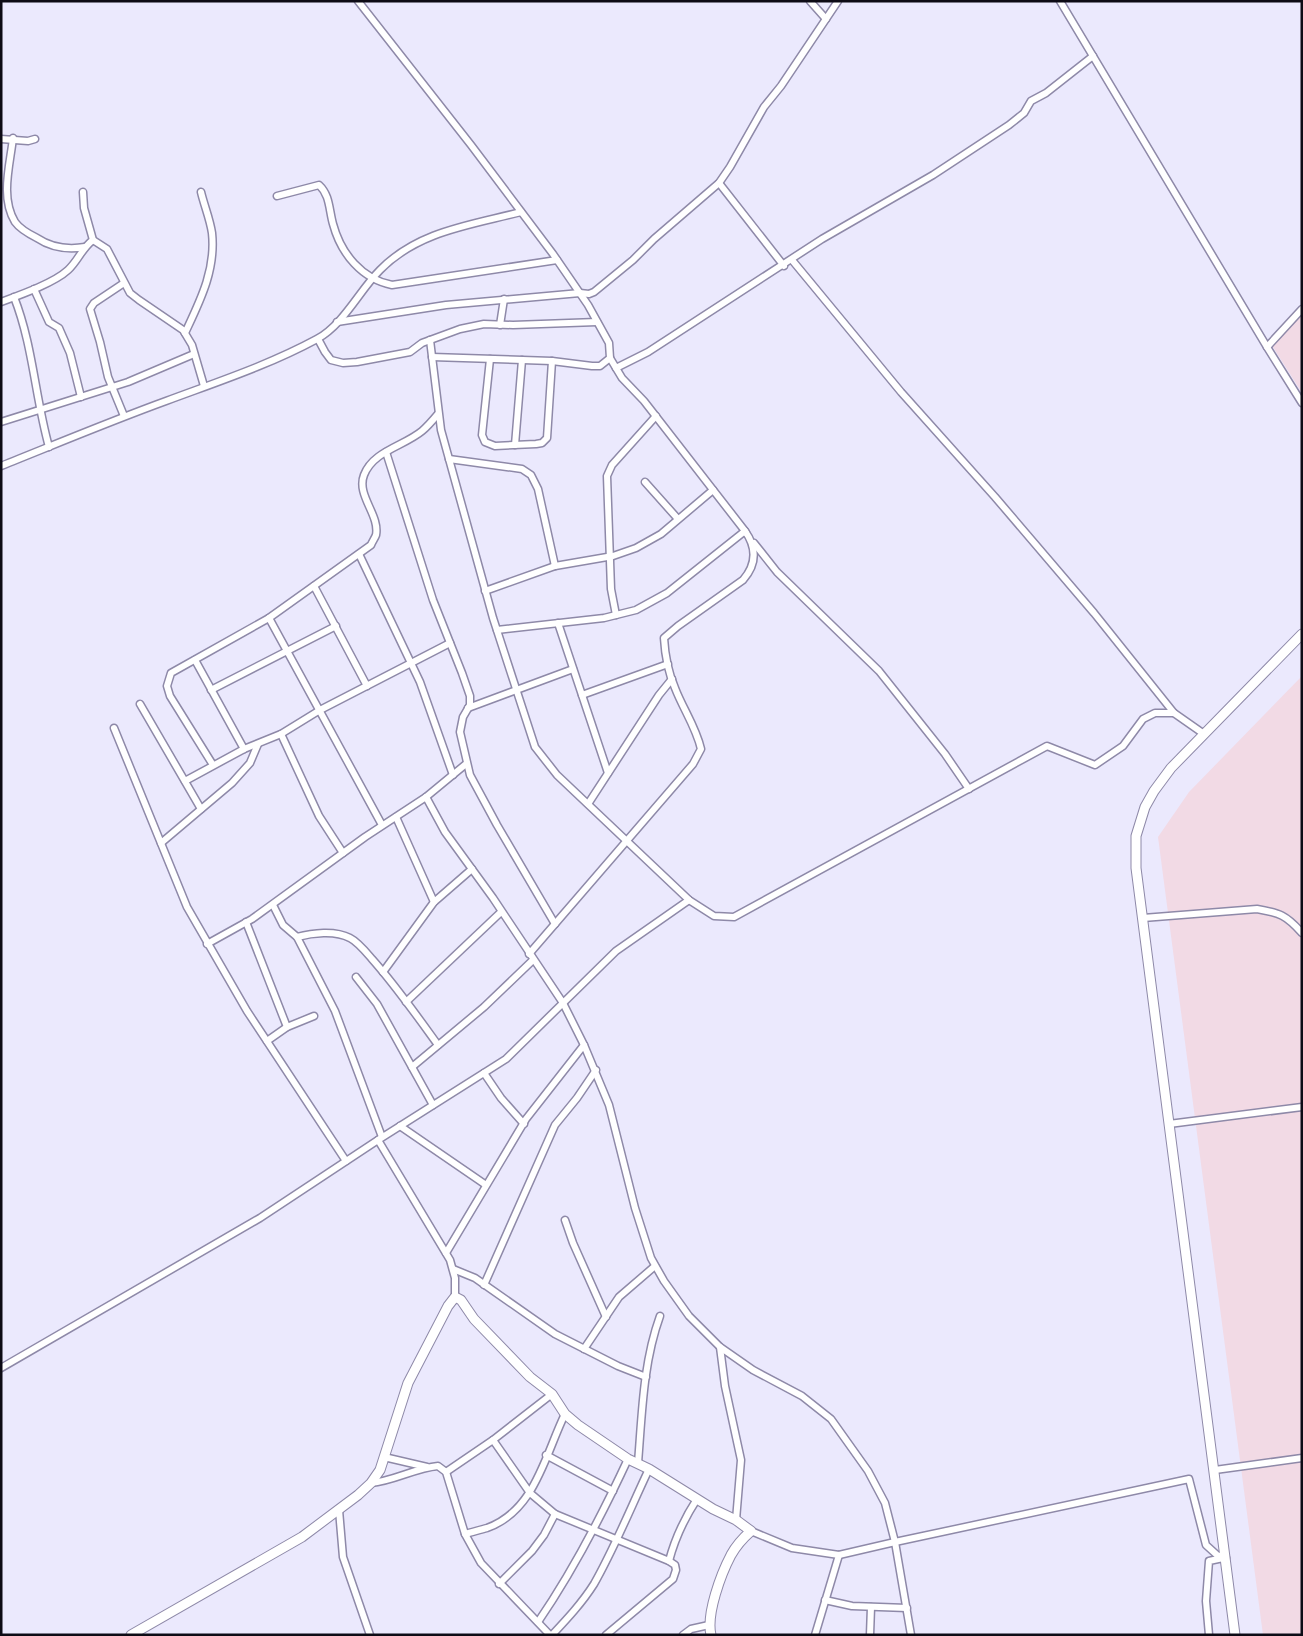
<svg xmlns="http://www.w3.org/2000/svg" width="1303" height="1636" viewBox="0 0 1303 1636" font-family="Commissioner,sans-serif">
  <style>
    .industrial { fill: #f2dae5 }
    .lines { fill: none; stroke-linecap: round; stroke-linejoin: round }
    .street-casing { stroke: #8e89a8; stroke-width: 9 }
    .secondary-casing { stroke: #8e89a8; stroke-width: 11 }
    .street { stroke: #fff; stroke-width: 6 }
    .secondary { stroke: #fff; stroke-width: 9 }
  </style>
  <rect width="100%" height="100%" fill="#ebe9fd"/>
  <g class="industrial">
    <path d="M 1302,311 L 1302,393 L 1271,344 Z"/>
    <path d="M 1302,676 L 1302,1635 L 1263,1635 L 1158,837 L 1189,792 Z"/>
  </g>
  <g class="lines">
    <g class="street-casing">
      <g id="street">
        <path d="M 358,1 L 471,145 L 553,254 L 588,305 L 609,343 L 610,358 L 600,366 L 592,366 L 552,361 L 432,357"/>
        <path d="M 810,1 L 826,19"/>
        <path d="M 1060,1 L 1267,347 L 1302,403"/>
        <path d="M 13,138 C 10,165 0,197 15,222 C 20,229 29,234 37,238 C 52,248 67,250 85,247"/>
        <path d="M 1,139 L 28,141 L 35,139"/>
        <path d="M 719,183 L 784,266"/>
        <path d="M 83,192 L 84,208 L 93,240 L 107,249 L 130,293 L 139,300 L 183,330 L 192,345 L 204,386"/>
        <path d="M 277,196 L 319,185 C 330,195 329,210 333,224 C 341,254 362,279 392,285 L 557,260"/>
        <path d="M 792,260 L 901,392 L 995,497 L 1094,613 L 1174,713"/>
        <path d="M 34,289 L 49,322 L 59,328 L 70,353 L 81,397"/>
        <path d="M 14,297 C 33,345 35,397 49,447"/>
        <path d="M 1,302 C 20,295 54,283 68,270 C 78,261 82,248 93,240"/>
        <path d="M 337,322 L 446,305 L 580,293 L 589,294 L 594,292 L 633,260 L 654,239 L 719,183 L 730,167 L 764,107 L 781,86 L 838,1"/>
        <path d="M 500,325 L 504,299"/>
        <path d="M 185,333 C 200,301 216,270 212,233 C 210,219 204,205 201,192"/>
        <path d="M 318,339 L 325,352 L 331,360 L 343,363 L 357,362 L 410,352 L 422,343 L 460,329 L 484,324 L 513,325 L 597,322"/>
        <path d="M 430,340 L 441,430 L 493,618 L 535,747 L 557,775 L 689,900 L 714,916 L 734,917 L 1047,746 L 1095,765 L 1123,746 L 1143,719 L 1155,713 L 1174,713 L 1204,734"/>
        <path d="M 1267,347 L 1302,309"/>
        <path d="M 490,359 L 482,435 L 485,442 L 495,446 L 536,444 L 542,443 L 547,438 L 552,361"/>
        <path d="M 616,368 L 648,352 L 822,239 L 933,175 L 1009,125 L 1024,113 L 1031,101 L 1046,93 L 1093,56"/>
        <path d="M 124,416 L 108,377 L 100,342 L 90,309 L 94,303 L 124,283"/>
        <path d="M 1,422 L 128,382 L 194,354"/>
        <path d="M 515,445 L 522,360"/>
        <path d="M 386,452 L 433,600 L 462,673 L 470,696 L 470,705 L 463,717 L 460,732 L 470,775 L 497,825 L 555,924"/>
        <path d="M 449,459 L 522,469 L 531,475 L 538,489 L 555,566"/>
        <path d="M 1,466 C 56,444 111,421 166,401 C 217,382 269,365 317,339 C 344,324 359,291 380,270 C 418,231 471,225 521,212"/>
        <path d="M 645,482 L 678,519"/>
        <path d="M 754,543 L 777,572 L 879,671 L 945,754 L 969,789"/>
        <path d="M 359,554 L 420,682 L 453,775"/>
        <path d="M 314,586 L 367,686"/>
        <path d="M 485,591 L 555,566 L 613,556 L 636,548 L 661,534 L 713,490"/>
        <path d="M 616,615 L 611,589 L 607,476 L 612,465 L 656,416"/>
        <path d="M 269,618 L 382,825"/>
        <path d="M 558,623 L 608,773"/>
        <path d="M 497,630 L 604,618 L 636,610 L 667,593 L 745,531 L 746,533"/>
        <path d="M 195,660 L 244,749"/>
        <path d="M 211,690 L 336,626"/>
        <path d="M 582,695 L 668,664"/>
        <path d="M 140,704 L 201,809"/>
        <path d="M 468,708 L 573,669"/>
        <path d="M 114,728 L 187,907 L 247,1011 L 346,1161"/>
        <path d="M 281,734 L 319,816 L 343,853"/>
        <path d="M 213,765 L 170,696 L 167,686 L 171,673 L 269,618 L 371,545 C 372,542 375,538 376,535 C 380,515 356,495 364,475 C 373,451 404,446 422,431 C 428,426 433,420 438,414"/>
        <path d="M 185,781 L 244,749 L 281,734 L 320,710 L 450,643"/>
        <path d="M 426,797 L 445,832 L 493,898 L 563,1003 L 584,1045 L 609,1105 L 635,1208 L 651,1258 L 664,1281 L 689,1316 L 720,1347 L 753,1370 L 802,1396 L 831,1419 L 868,1471 L 885,1503 L 895,1542 L 911,1635"/>
        <path d="M 588,804 L 659,695 L 672,679"/>
        <path d="M 396,817 L 434,902"/>
        <path d="M 161,843 L 232,783 L 250,763 L 258,744"/>
        <path d="M 273,905 L 283,925 L 297,937 L 335,1011 L 382,1137"/>
        <path d="M 1143,918 L 1257,909 C 1280,913 1286,915 1302,933"/>
        <path d="M 246,922 L 287,1027"/>
        <path d="M 297,937 C 312,933 335,930 350,938 C 358,942 366,952 372,959 C 396,986 417,1016 438,1045"/>
        <path d="M 207,944 L 252,919 L 365,837 L 426,797 L 466,764"/>
        <path d="M 529,954 L 693,764 L 701,749 C 696,727 683,709 675,688 C 668,672 665,655 664,638 L 678,626 L 743,580 C 757,564 757,548 745,531 L 644,401 L 622,378 L 610,358"/>
        <path d="M 383,972 L 434,902 L 472,869"/>
        <path d="M 356,977 L 377,1004 L 433,1105"/>
        <path d="M 406,1002 L 501,912"/>
        <path d="M 267,1041 L 287,1027 L 314,1016"/>
        <path d="M 412,1067 L 484,1007 L 533,960"/>
        <path d="M 484,1073 L 501,1098 L 524,1124"/>
        <path d="M 1169,1124 L 1302,1107"/>
        <path d="M 400,1126 L 486,1185"/>
        <path d="M 378,1140 L 450,1260 L 455,1278 L 455,1297"/>
        <path d="M 565,1220 L 573,1243 L 606,1317"/>
        <path d="M 446,1253 L 526,1119 L 584,1045"/>
        <path d="M 453,1269 L 475,1278 L 555,1334 L 618,1366 L 646,1377"/>
        <path d="M 484,1285 L 555,1125 L 577,1098 L 596,1070"/>
        <path d="M 720,1347 L 725,1386 L 741,1460 L 736,1520"/>
        <path d="M 584,1349 L 619,1297 L 655,1266"/>
        <path d="M 1,1368 L 260,1218 L 378,1140 L 506,1059 L 616,951 L 689,900"/>
        <path d="M 552,1394 L 493,1440 L 530,1493 L 555,1514 L 669,1561 L 675,1565 L 676,1570 L 673,1579 L 606,1635"/>
        <path d="M 546,1455 L 613,1491"/>
        <path d="M 384,1457 L 427,1467"/>
        <path d="M 638,1463 C 642,1414 643,1363 660,1316"/>
        <path d="M 1215,1470 L 1302,1458"/>
        <path d="M 446,1472 L 493,1440"/>
        <path d="M 371,1483 C 394,1481 415,1468 438,1466 L 446,1472 L 465,1534 L 481,1563 L 550,1635"/>
        <path d="M 339,1510 L 343,1557 L 370,1635"/>
        <path d="M 751,1531 L 792,1548 L 839,1555 L 895,1542 L 1189,1479 L 1206,1545 L 1217,1555 L 1226,1558"/>
        <path d="M 465,1534 C 472,1532 480,1530 487,1528 C 535,1511 545,1455 565,1414"/>
        <path d="M 669,1561 C 675,1538 684,1519 697,1499"/>
        <path d="M 499,1584 L 532,1551 L 544,1535 L 555,1514"/>
        <path d="M 825,1600 L 852,1606 L 907,1608"/>
        <path d="M 538,1622 C 573,1571 602,1515 628,1459"/>
        <path d="M 552,1635 C 567,1619 582,1603 594,1584 C 615,1547 631,1507 649,1469"/>
        <path d="M 683,1635 L 691,1629 L 709,1625"/>
        <path d="M 815,1635 L 839,1555"/>
        <path d="M 870,1635 L 871,1607"/>
        <path d="M 1209,1635 L 1206,1601 L 1209,1561 L 1223,1558"/>
      </g>
    </g>
    <g class="secondary-casing">
      <g id="secondary">
        <path d="M 131,1635 L 302,1537 L 358,1495 L 371,1483 L 380,1470 L 408,1383 L 448,1306 L 455,1297 L 461,1300 L 474,1319 L 530,1377 L 552,1394 L 565,1414 L 578,1425 L 628,1459 L 649,1469 L 713,1509 L 736,1520 L 751,1531 C 743,1538 736,1546 731,1555 C 721,1574 706,1614 711,1635"/>
        <path d="M 1235,1635 L 1136,868 L 1136,836 L 1145,807 L 1154,791 L 1171,768 L 1302,634"/>
      </g>
    </g>
    <use href="#street" class="street"/>
    <use href="#secondary" class="secondary"/>
  </g>
  <rect width="1303" height="1636" fill="none" stroke="#0d0b15" stroke-width="5"/>
</svg>
